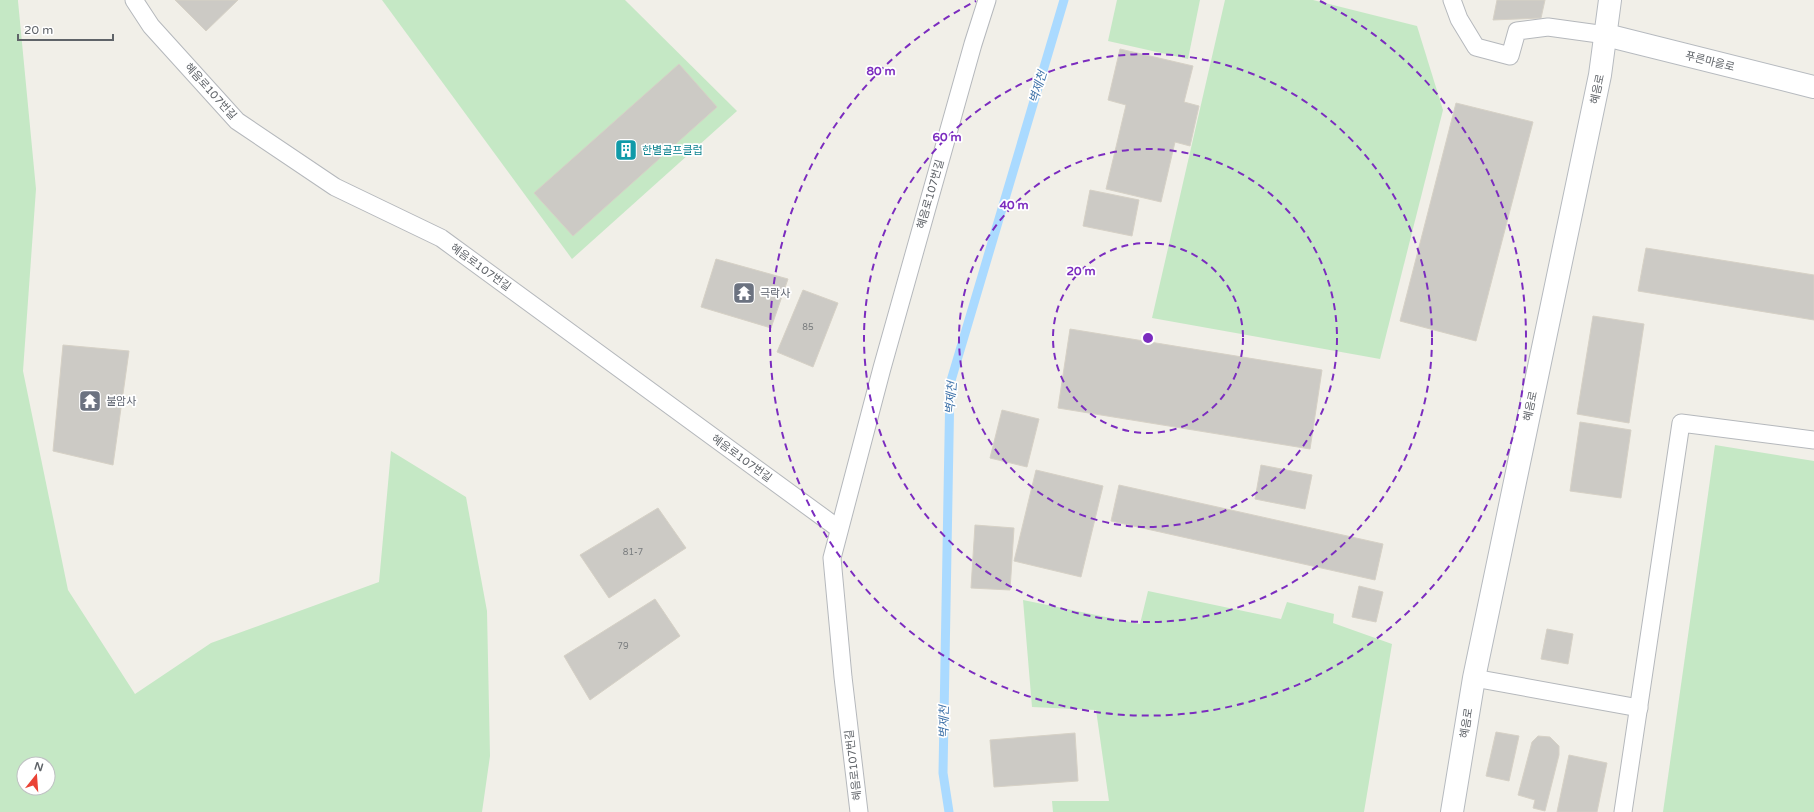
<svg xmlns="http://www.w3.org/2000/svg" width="1814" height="812" viewBox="0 0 1814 812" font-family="'Varela Round','Noto Sans KR',sans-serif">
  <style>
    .green { fill: #c5e8c5; fill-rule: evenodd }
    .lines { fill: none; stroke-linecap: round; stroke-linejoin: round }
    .stream { stroke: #aadaff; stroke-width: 9 }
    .building { fill: #cccac5; stroke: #d6d1c6 }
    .service-casing { stroke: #b5b8bc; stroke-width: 19 }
    .secondary-casing { stroke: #b6babf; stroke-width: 24 }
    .service { stroke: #fff; stroke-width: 17 }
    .secondary { stroke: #fff; stroke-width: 22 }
    .ring { fill: none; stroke: #7b2cbf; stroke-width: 2; stroke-dasharray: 7 5 }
    .labels { text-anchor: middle; stroke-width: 3.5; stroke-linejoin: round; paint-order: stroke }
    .number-label { font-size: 9px; fill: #7a7d7f }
    .street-label { font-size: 11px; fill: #5f6368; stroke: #fff }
    .culture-label { font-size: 11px; fill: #0d838f; stroke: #fff; text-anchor: start }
    .worship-label { font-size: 11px; fill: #5b616d; stroke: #fff; text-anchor: start }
    .water-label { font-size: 12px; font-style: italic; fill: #4174aa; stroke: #fff }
    .centre { fill: #7b2cbf; stroke: #fff; stroke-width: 2 }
    .ring-label { font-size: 12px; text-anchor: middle; font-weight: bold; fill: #7b2cbf; stroke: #fff; stroke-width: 3.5; stroke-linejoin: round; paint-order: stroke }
  </style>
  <rect width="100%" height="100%" fill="#f1efe8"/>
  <g class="green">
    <path d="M 0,0 L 18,0 L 18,1 L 36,189 L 23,371 L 68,590 L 135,694 L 211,643 L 379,582 L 391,451 L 466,497 L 487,611 L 490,756 L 482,812 L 0,812 ZM 24,764 L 48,764 L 48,788 L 24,788 Z"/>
    <path d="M 382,0 L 625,0 L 737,111 L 572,259 Z"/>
    <path d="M 1117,0 L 1200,0 L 1188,59 L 1108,41 Z"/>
    <path d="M 1225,0 L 1313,0 L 1417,26 L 1443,110 L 1380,359 L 1152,318 Z"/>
    <path d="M 1715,445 L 1814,461 L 1814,812 L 1663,812 Z"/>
    <path d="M 1148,591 L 1281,619 L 1287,602 L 1334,614 L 1333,623 L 1392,644 L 1364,812 L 1053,812 L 1052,801 L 1109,801 L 1096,710 L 1032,707 L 1023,600 L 1140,624 Z"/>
  </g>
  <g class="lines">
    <path class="stream" d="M 949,812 L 943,773 L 950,384 L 1064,0"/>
  </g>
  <g class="building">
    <path d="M 175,0 L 238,0 L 206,31 Z"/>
    <path d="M 1497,0 L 1545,0 L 1541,18 L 1493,20 Z"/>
    <path d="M 1120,49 L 1193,66 L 1184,102 L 1199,106 L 1190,146 L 1175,142 L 1161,202 L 1106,189 L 1126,105 L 1108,100 Z"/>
    <path d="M 679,64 L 717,107 L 573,236 L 534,193 Z"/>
    <path d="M 1456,103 L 1533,122 L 1476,341 L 1400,321 Z"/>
    <path d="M 1090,190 L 1139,200 L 1132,236 L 1083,226 Z"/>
    <path d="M 1646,248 L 1814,275 L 1814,320 L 1638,291 Z"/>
    <path d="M 716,259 L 788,279 L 771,328 L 701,307 Z"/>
    <path d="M 803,290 L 838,303 L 813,367 L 777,352 Z"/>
    <path d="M 1593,316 L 1644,324 L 1629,423 L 1577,414 Z"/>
    <path d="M 1070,329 L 1322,370 L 1310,449 L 1058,408 Z"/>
    <path d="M 63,345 L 129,351 L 113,465 L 53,451 Z"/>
    <path d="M 1002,410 L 1039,419 L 1027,467 L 990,458 Z"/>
    <path d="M 1580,422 L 1631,430 L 1621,498 L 1570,491 Z"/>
    <path d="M 1261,465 L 1312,475 L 1305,509 L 1255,499 Z"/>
    <path d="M 1036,470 L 1103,486 L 1081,577 L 1014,561 Z"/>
    <path d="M 1119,485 L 1383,544 L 1375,580 L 1111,521 Z"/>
    <path d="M 658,508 L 686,548 L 609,598 L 580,555 Z"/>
    <path d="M 975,525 L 1014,528 L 1010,590 L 971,588 Z"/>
    <path d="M 1359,586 L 1383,592 L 1376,622 L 1352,617 Z"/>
    <path d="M 655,599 L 680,636 L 590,700 L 564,656 Z"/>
    <path d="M 1547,629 L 1573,634 L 1568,664 L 1541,659 Z"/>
    <path d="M 1496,732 L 1519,736 L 1509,781 L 1486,776 Z"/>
    <path d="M 1075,733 L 1078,781 L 994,787 L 990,740 Z"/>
    <path d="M 1538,736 L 1550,737 L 1559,746 L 1559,755 L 1545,811 L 1533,808 L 1535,800 L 1518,795 L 1532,742 Z"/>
    <path d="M 1569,755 L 1607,763 L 1597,812 L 1557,812 Z"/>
  </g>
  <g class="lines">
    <g class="service-casing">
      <g id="service">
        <path d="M 134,0 L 151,26 L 237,121 L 335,187 L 441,238 L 839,529"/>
        <path d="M 1452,0 L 1459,19 L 1476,47 L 1510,56 L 1517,31 L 1548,27 L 1606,35"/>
        <path d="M 1474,678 L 1639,708"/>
        <path d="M 859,812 L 843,677 L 832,558 L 882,368 L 973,44 L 987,0"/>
        <path d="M 1623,812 L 1681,423 L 1814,440"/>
      </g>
    </g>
    <g class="secondary-casing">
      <g id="secondary">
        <path d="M 1606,35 L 1814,87"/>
        <path d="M 1452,812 L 1474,678 L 1600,75 L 1610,0"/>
      </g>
    </g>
    <use href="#service" class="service"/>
    <use href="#secondary" class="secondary"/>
  </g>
  <g class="ring">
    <circle cx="1148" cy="338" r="95"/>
    <circle cx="1148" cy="338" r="189"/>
    <circle cx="1148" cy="338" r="284"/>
    <path d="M1320 1A378 378 0 1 1 976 1"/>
  </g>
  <defs>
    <g id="building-square" transform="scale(1.15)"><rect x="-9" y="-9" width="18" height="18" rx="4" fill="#0f9aa8" stroke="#fff"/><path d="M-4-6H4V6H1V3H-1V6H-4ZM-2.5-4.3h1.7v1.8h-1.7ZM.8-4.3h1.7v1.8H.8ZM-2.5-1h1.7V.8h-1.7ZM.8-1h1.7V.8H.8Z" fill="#fff"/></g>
    <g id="temple-square" transform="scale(1.15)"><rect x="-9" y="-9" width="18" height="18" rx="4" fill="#6b7280" stroke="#fff"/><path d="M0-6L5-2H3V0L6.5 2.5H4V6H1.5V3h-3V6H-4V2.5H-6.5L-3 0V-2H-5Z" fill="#fff"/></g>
  </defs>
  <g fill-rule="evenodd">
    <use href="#building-square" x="626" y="150"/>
    <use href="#temple-square" x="744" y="293"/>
    <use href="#temple-square" x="90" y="401"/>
  </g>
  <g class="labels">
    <g class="number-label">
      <text x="808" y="330">85</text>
      <text x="633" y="555">81-7</text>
      <text x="623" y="649">79</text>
    </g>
    <g class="street-label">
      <text transform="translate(1710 61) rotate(14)" y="4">푸른마을로</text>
      <text transform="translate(1597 89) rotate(-78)" y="4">혜음로</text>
      <text transform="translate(211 91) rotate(48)" y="4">혜음로107번길</text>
      <text transform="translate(930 194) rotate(-74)" y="4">혜음로107번길</text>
      <text transform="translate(481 267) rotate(36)" y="4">혜음로107번길</text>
      <text transform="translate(1530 406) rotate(-78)" y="4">혜음로</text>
      <text transform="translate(742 458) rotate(36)" y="4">혜음로107번길</text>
      <text transform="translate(1466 723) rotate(-81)" y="4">혜음로</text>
      <text transform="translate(853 765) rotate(-97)" y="4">혜음로107번길</text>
    </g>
    <g class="culture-label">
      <text x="642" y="154">한별골프클럽</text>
    </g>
    <g class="worship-label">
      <text x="760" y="297">극락사</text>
      <text x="106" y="405">불암사</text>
    </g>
    <g class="water-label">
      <text transform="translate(1038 87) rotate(-73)" y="4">벽제천</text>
      <text transform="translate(951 398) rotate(-86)" y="4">벽제천</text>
      <text transform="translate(944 722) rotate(-89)" y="4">벽제천</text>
    </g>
  </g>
  <circle cx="1148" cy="338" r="6" class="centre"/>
  <g class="ring-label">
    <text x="881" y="75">80 m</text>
    <text x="947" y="141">60 m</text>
    <text x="1014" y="209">40 m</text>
    <text x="1081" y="275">20 m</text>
  </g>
  <g transform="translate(36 776) rotate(17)"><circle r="19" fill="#ffffff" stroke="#bfc1c3"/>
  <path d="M0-3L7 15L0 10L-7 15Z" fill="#ea4335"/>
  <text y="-6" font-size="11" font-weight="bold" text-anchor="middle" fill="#5f6368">N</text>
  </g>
  <path d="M18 34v6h95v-6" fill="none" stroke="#5f6368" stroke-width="2"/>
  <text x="24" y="34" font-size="12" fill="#5f6368" stroke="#ffffff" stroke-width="3" paint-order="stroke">20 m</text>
</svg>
